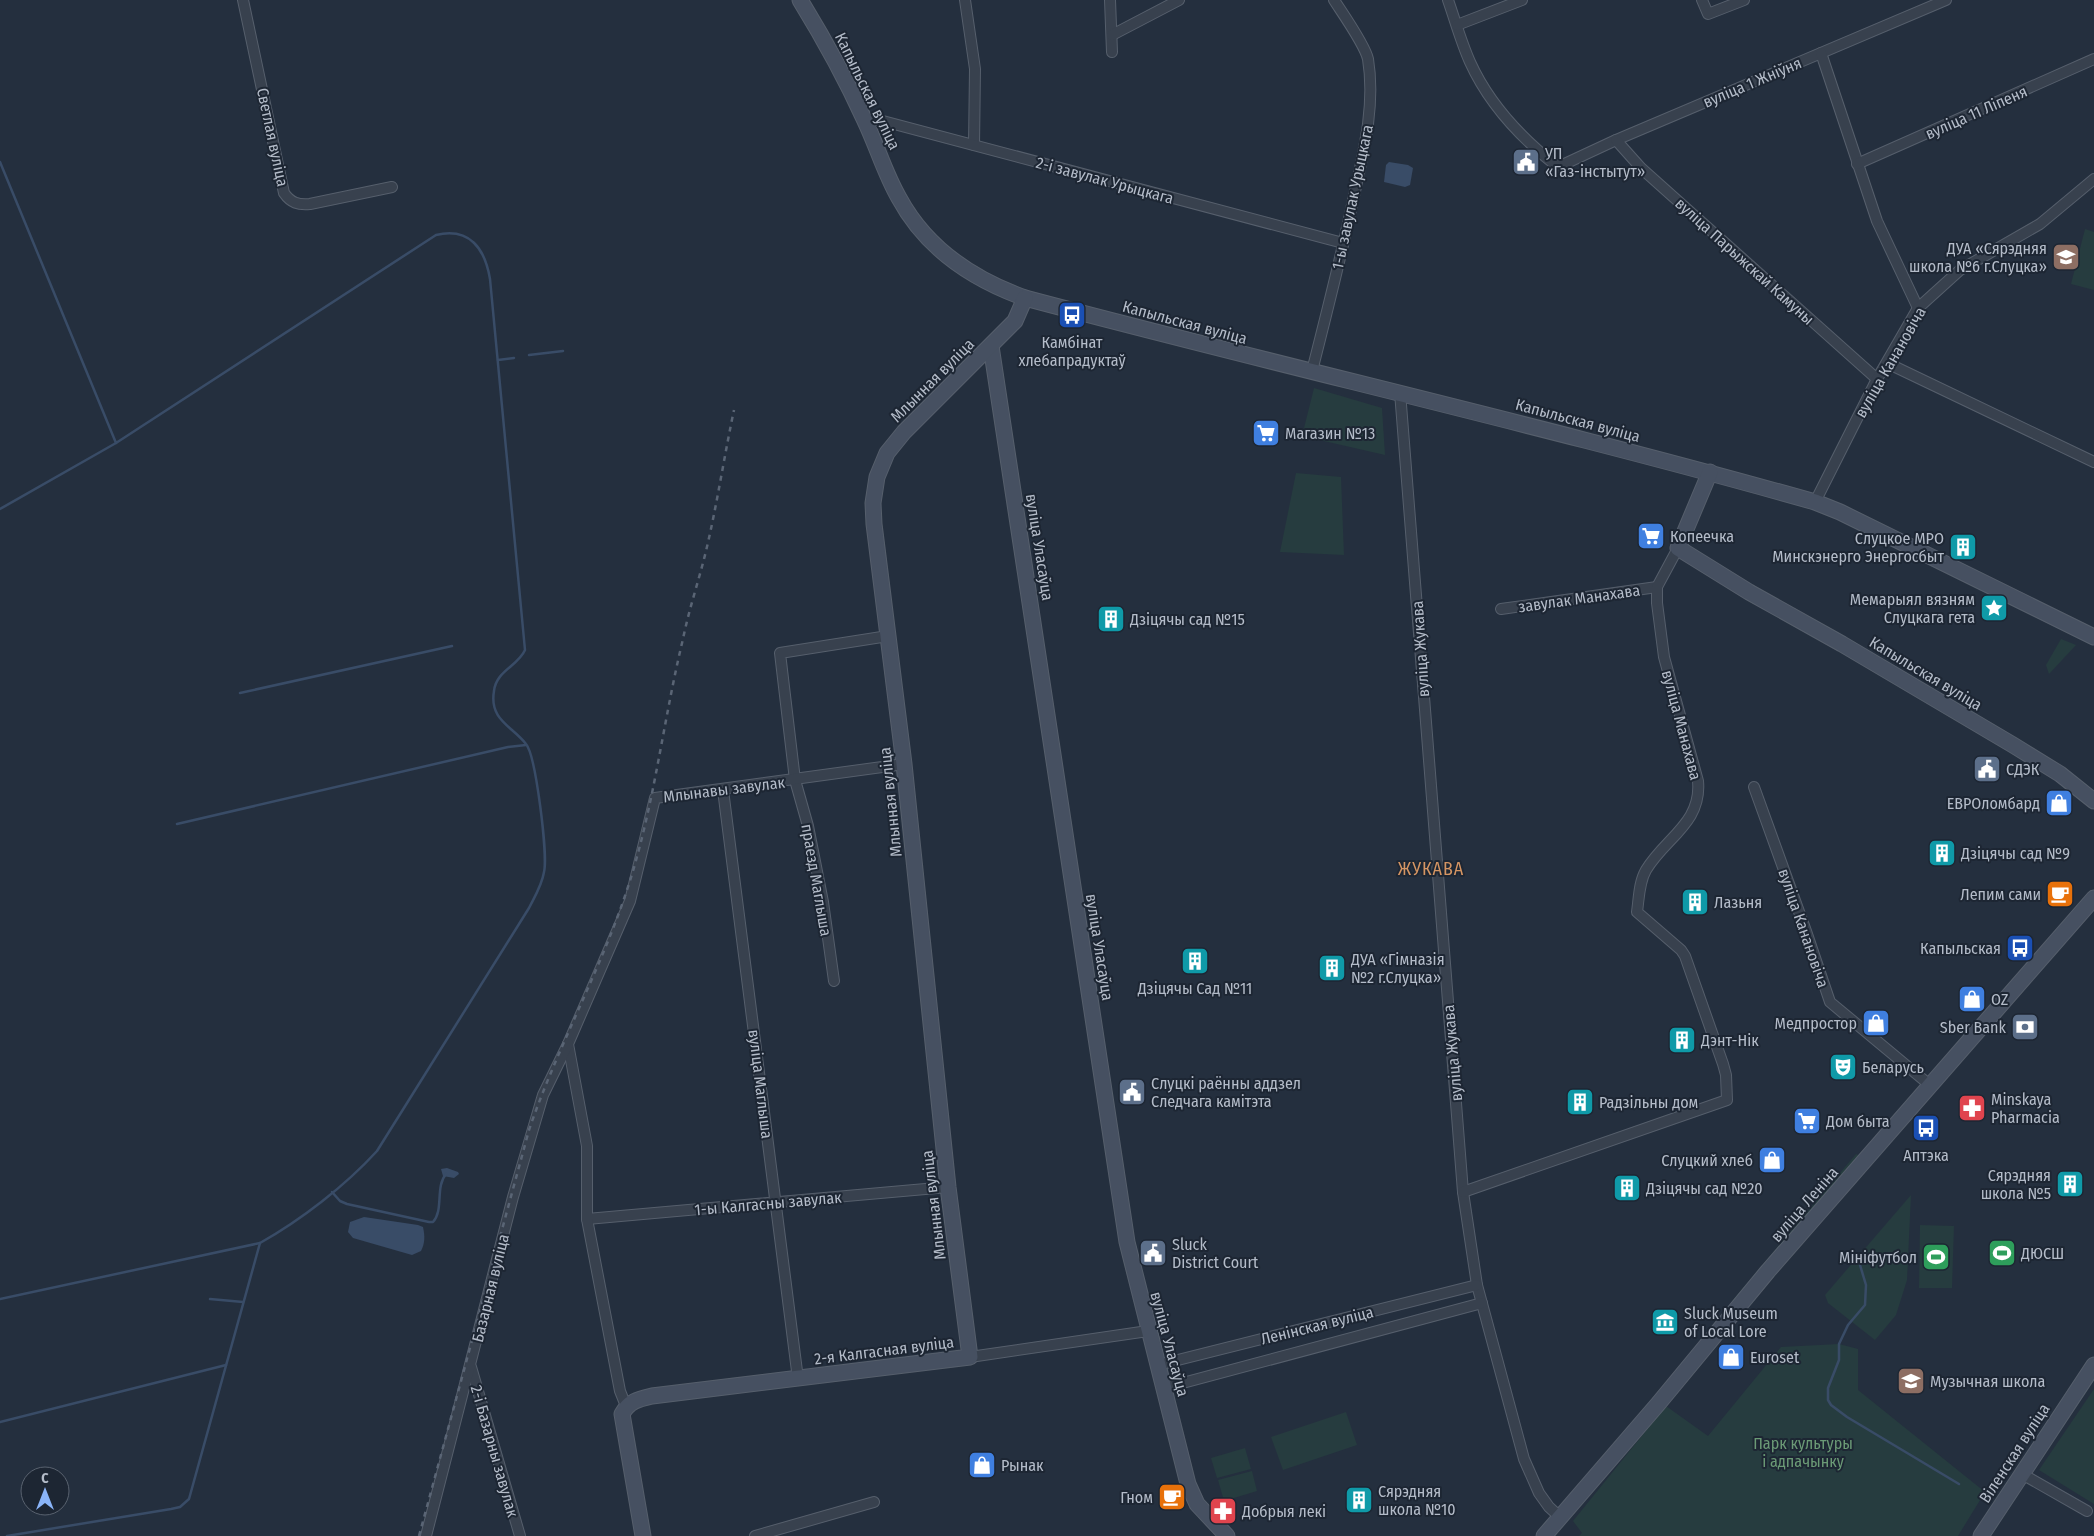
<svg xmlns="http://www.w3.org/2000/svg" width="2094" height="1536" viewBox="0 0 2094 1536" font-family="'Fira Sans Condensed',sans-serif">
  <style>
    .green { fill: #263c3f }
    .water { fill: #394c67 }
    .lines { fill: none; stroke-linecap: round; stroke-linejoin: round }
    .stream { stroke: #394c67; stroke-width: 2.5 }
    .street-casing { stroke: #565f6c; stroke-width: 12 }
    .secondary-casing { stroke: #565f6c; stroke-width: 17 }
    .street { stroke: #38414e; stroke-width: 10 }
    .secondary { stroke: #465061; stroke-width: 15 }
    .rail { stroke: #5a6575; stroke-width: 2.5; stroke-dasharray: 5 5; stroke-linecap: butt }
    .labels { text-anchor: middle; stroke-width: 4; stroke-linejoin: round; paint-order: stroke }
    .street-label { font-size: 16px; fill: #b4bcc9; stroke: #1d2633 }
    .poi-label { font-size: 16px; fill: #b4bcc9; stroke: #1d2633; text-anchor: start }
    .park-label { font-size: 16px; fill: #6b9a76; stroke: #1d2633 }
    .neighbourhood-label { font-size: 18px; letter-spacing: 1px; fill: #d59563; stroke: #1d2633 }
  </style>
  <rect width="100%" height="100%" fill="#242f3e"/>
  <g class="green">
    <path d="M 2085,229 L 2094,232 L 2094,290 L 2071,284 Z"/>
    <path d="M 1314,388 L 1382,408 L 1385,455 L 1302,436 Z"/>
    <path d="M 1296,473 L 1341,477 L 1344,555 L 1280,552 Z"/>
    <path d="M 2061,639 L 2076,645 L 2049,674 L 2046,665 Z"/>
    <path d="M 1856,1154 L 1860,1156 L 1735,1303 L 1732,1301 Z"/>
    <path d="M 1911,1195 L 1907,1280 L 1896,1315 L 1875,1340 L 1828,1303 L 1825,1295 Z"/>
    <path d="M 1920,1225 L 1954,1226 L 1952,1288 L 1919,1288 Z"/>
    <path d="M 1839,1344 L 1858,1349 L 1858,1390 L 1985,1492 L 1958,1536 L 1579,1536 L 1582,1533 L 1573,1521 L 1666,1406 L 1708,1436 L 1781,1347 Z"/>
    <path d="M 2094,1389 L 2094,1504 L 2039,1470 Z"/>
    <path d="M 1346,1412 L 1357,1445 L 1283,1470 L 1271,1437 Z"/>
    <path d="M 1245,1448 L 1251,1469 L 1217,1478 L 1211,1458 Z"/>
    <path d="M 1252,1471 L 1257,1491 L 1224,1501 L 1218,1480 Z"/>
  </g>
  <g class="water">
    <path d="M 1389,162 L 1408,165 L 1413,168 L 1410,185 L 1405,187 L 1384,182 L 1386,165 Z"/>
    <path d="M 447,1168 L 458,1172 L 459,1174 L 454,1178 L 443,1176 L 441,1169 Z"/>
    <path d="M 364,1217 L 418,1225 L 423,1227 C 425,1236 425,1243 421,1251 L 412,1255 L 353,1238 L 348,1232 L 350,1222 Z"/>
  </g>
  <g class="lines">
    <g class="stream">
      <path d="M 0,162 L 116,443 L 436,235 C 470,227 485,249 490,279 L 525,650 C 518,666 496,671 494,691 C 489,720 512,726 526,744 C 536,756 548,856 544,872 C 542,885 535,896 529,908 L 377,1151 C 345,1186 301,1220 260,1243 L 0,1299"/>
      <path d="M 529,355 L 563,351"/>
      <path d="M 498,360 L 514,358"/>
      <path d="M 0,509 L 116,443"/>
      <path d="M 240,693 L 452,646"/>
      <path d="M 177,824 L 508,747 L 526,745"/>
      <path d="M 332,1192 L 340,1201 L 347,1204 L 429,1222 L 433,1222 C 444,1210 435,1187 446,1174"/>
      <path d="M 1860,1265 L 1866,1285 L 1865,1305 L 1848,1325 L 1839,1344 L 1839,1360 L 1828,1388 L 1828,1400 L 1831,1405 L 1847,1417 L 1959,1484"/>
      <path d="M 210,1299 L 243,1302"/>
      <path d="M 0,1422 L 226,1365"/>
      <path d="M 7,1536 L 171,1509 L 180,1507 L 189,1499 L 260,1243"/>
    </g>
    <g class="street-casing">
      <g id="street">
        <path d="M 243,0 L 284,193 C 291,203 298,205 310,204 L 392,187"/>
        <path d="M 965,0 L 975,69 L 974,145"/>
        <path d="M 1110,0 L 1112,52"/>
        <path d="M 1448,0 C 1455,20 1461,42 1470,62 C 1489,104 1522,139 1558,167 L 1616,140 L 1946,0"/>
        <path d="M 1702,0 L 1708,14 L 1744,0"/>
        <path d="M 1457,25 L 1522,0"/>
        <path d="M 1112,35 L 1179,0"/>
        <path d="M 1821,53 L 1877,221 L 1918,308"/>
        <path d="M 865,120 L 879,120 L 1343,243"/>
        <path d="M 1616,140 L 1641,168 L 1877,379"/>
        <path d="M 1857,164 L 2094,59"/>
        <path d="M 1887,363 L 2094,462"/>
        <path d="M 1312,371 C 1326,316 1340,261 1352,205 C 1362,158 1376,108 1368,59 C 1365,45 1343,14 1334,0"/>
        <path d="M 1400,392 L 1463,1192 L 1477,1285 L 1524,1459 L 1539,1493 L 1549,1507 L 1560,1517"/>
        <path d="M 1815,502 L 1877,379 L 1918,308 L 1960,270 L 2040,224 L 2094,179"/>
        <path d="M 1501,609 L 1657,587"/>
        <path d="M 1754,787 L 1806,931 L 1830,1002 L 1931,1086"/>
        <path d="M 723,790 L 798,1379"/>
        <path d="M 834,981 L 823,902 L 808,826 L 795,780 L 780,653 L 888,636"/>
        <path d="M 1463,1192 L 1727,1100 L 1726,1075 L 1723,1064 L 1685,956 L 1681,950 L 1637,912 C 1639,898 1639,882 1646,870 C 1665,838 1702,823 1698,781 L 1664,657 L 1657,603 L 1657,587 L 1678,548"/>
        <path d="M 587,1219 L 948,1187"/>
        <path d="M 970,1357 L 1148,1331"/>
        <path d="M 1158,1365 L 1477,1285"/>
        <path d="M 471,1367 L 520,1536"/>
        <path d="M 1164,1388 L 1482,1303"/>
        <path d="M 626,1406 L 620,1391 L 587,1219 L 587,1146 L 568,1044 L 630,901 L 655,798 L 904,764"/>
        <path d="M 2021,1476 L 2029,1478 L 2087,1511"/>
        <path d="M 426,1536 L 513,1197 L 543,1095 L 568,1044"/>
        <path d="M 755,1536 L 874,1502"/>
      </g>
    </g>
    <g class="secondary-casing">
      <g id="secondary">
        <path d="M 800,0 C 824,39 846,79 865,121 C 877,146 885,174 899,198 C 926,248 972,279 1025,298 C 1288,368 1553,428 1815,502 L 1840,512 L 2094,637"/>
        <path d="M 991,346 L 1127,1242 L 1188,1484 L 1197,1504 L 1227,1536"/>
        <path d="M 1710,472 L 1678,548 L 1749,592 L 1842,644 L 2013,745 L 2060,774 L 2094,801"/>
        <path d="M 643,1536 L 622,1414 C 629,1401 639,1399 652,1396 L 970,1357 L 948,1187 L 904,764 L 874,524 L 873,503 L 877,477 L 887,453 L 904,432 L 1015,321 L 1025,298"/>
        <path d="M 1544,1536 L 1658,1404 L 1768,1271 L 2094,898"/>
        <path d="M 1981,1536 L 2094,1365"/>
      </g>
    </g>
    <use href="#street" class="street"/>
    <use href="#secondary" class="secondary"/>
    <path class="rail" d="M 419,1536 L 529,1130 C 560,1039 609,956 635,864 C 656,790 665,713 683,639 C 689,609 699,580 706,551 C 717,505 724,457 734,410"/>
  </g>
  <defs>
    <g id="civic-square" transform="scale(1.4375)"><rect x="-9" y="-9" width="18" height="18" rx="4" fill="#5c6f8a" stroke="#1d2633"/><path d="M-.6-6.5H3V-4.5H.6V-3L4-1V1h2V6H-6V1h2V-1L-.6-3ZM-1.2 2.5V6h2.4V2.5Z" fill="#fff"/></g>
    <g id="school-square" transform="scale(1.4375)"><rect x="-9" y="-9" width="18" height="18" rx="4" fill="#8d6e63" stroke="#1d2633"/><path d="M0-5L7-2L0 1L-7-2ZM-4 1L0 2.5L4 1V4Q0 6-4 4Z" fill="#fff"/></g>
    <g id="bus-square" transform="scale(1.4375)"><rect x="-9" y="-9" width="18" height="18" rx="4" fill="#1a4fb4" stroke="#1d2633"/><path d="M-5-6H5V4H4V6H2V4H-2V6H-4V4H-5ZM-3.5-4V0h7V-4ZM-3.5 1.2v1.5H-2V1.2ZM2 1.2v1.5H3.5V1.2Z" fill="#fff"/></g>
    <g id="supermarket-square" transform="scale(1.4375)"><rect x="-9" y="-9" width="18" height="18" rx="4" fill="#3f7fe0" stroke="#1d2633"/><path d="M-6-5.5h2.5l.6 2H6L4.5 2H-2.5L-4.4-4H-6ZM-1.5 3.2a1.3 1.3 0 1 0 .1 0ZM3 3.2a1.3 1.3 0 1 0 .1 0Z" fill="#fff"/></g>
    <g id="building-square" transform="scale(1.4375)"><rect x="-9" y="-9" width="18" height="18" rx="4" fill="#0f9aa8" stroke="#1d2633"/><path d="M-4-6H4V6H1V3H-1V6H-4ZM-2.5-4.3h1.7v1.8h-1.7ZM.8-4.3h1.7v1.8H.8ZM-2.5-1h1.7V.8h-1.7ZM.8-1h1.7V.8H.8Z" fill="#fff"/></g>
    <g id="sight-square" transform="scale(1.4375)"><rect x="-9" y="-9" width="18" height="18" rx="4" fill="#0f9aa8" stroke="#1d2633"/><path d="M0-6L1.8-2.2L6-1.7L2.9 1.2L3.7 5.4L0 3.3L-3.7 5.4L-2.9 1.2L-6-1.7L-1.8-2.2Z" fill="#fff"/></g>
    <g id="shop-square" transform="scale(1.4375)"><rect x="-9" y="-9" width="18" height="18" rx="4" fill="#3f7fe0" stroke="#1d2633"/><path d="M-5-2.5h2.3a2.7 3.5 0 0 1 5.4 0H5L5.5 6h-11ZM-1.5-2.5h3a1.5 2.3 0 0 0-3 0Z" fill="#fff"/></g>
    <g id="cafe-square" transform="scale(1.4375)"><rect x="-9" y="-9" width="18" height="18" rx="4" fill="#e8710a" stroke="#1d2633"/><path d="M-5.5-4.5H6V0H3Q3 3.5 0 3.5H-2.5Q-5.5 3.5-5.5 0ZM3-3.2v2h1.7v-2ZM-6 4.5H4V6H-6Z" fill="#fff"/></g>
    <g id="bank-square" transform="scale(1.4375)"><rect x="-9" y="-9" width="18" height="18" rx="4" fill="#5c6f8a" stroke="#1d2633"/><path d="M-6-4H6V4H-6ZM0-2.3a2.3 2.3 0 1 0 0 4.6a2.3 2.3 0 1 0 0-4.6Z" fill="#fff"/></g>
    <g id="theatre-square" transform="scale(1.4375)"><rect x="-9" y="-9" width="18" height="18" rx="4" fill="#0f9aa8" stroke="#1d2633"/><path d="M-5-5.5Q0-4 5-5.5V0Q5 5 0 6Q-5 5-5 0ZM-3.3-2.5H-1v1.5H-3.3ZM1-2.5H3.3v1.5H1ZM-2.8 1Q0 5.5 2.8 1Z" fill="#fff"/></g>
    <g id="pharmacy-square" transform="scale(1.4375)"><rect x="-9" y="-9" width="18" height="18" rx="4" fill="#e0444e" stroke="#1d2633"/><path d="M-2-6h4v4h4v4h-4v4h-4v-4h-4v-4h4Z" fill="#fff"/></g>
    <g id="stadium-square" transform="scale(1.4375)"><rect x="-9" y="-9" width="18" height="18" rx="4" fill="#2e9e5b" stroke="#1d2633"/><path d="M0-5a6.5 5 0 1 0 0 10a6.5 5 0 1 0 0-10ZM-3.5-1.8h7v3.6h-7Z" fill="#fff"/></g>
    <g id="museum-square" transform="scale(1.4375)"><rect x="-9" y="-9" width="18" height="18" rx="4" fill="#0f9aa8" stroke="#1d2633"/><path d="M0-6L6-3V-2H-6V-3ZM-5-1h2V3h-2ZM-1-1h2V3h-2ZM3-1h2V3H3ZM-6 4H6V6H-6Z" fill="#fff"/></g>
  </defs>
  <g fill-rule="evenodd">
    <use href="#civic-square" x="1526" y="162"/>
    <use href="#school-square" x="2066" y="257"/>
    <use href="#bus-square" x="1072" y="315"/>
    <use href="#supermarket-square" x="1266" y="433"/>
    <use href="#supermarket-square" x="1651" y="536"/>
    <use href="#building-square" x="1963" y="547"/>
    <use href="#sight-square" x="1994" y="608"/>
    <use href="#building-square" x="1111" y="619"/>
    <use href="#civic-square" x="1987" y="769"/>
    <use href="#shop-square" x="2059" y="803"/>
    <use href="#building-square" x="1942" y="853"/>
    <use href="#cafe-square" x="2060" y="894"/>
    <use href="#building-square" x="1695" y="902"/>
    <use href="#bus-square" x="2020" y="948"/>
    <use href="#building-square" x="1195" y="961"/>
    <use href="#building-square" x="1332" y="968"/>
    <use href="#shop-square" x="1972" y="999"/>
    <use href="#shop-square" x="1876" y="1023"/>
    <use href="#bank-square" x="2025" y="1027"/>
    <use href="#building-square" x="1682" y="1040"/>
    <use href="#theatre-square" x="1843" y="1067"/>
    <use href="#civic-square" x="1132" y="1092"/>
    <use href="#building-square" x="1580" y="1102"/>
    <use href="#pharmacy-square" x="1972" y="1108"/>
    <use href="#supermarket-square" x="1807" y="1121"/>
    <use href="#bus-square" x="1926" y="1128"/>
    <use href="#shop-square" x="1772" y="1160"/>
    <use href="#building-square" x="2070" y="1184"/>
    <use href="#building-square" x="1627" y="1188"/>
    <use href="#civic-square" x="1153" y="1253"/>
    <use href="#stadium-square" x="2002" y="1253"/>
    <use href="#stadium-square" x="1936" y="1257"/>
    <use href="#museum-square" x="1665" y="1322"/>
    <use href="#shop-square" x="1731" y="1357"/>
    <use href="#school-square" x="1911" y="1381"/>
    <use href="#shop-square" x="982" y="1465"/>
    <use href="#cafe-square" x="1172" y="1497"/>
    <use href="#building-square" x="1359" y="1500"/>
    <use href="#pharmacy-square" x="1223" y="1511"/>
  </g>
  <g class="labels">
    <g class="street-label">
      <text transform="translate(1752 82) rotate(-23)" y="6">вуліца 1 Жніўня</text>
      <text transform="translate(868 91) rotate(64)" y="6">Капыльская вуліца</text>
      <text transform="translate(1976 112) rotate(-24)" y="6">вуліца 11 Ліпеня</text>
      <text transform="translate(273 137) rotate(78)" y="6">Светлая вуліца</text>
      <text transform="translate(1105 180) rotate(15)" y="6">2-і завулак Урыцкага</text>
      <text transform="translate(1352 197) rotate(-78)" y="6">1-ы завулак Урыцкага</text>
      <text transform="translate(1745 261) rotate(42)" y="6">вуліца Парыжскай Камуны</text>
      <text transform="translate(1185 322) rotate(15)" y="6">Капыльская вуліца</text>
      <text transform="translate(1890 362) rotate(-60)" y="6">вуліца Канановіча</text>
      <text transform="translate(932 380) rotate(-45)" y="6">Млынная вуліца</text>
      <text transform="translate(1578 420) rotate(15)" y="6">Капыльская вуліца</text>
      <text transform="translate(1040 547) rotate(81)" y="6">вуліца Уласаўца</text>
      <text transform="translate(1579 598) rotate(-8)" y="6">завулак Манахава</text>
      <text transform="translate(1420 649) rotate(-94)" y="6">вуліца Жукава</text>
      <text transform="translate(1926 673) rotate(31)" y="6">Капыльская вуліца</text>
      <text transform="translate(1682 725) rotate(75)" y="6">вуліца Манахава</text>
      <text transform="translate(724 789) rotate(-7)" y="6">Млынавы завулак</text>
      <text transform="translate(890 802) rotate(-96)" y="6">Млынная вуліца</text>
      <text transform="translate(817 880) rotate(80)" y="6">праезд Маглыша</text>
      <text transform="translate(1804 928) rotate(71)" y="6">вуліца Канановіча</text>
      <text transform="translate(1100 947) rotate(81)" y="6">вуліца Уласаўца</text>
      <text transform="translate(1452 1053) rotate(-95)" y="6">вуліца Жукава</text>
      <text transform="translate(761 1084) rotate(83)" y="6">вуліца Маглыша</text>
      <text transform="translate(768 1203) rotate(-5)" y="6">1-ы Калгасны завулак</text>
      <text transform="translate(1804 1204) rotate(-49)" y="6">вуліца Леніна</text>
      <text transform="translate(933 1205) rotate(-97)" y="6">Млынная вуліца</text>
      <text transform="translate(490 1288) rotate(-76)" y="6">Базарная вуліца</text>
      <text transform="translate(1317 1325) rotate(-14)" y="6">Ленінская вуліца</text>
      <text transform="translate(1170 1344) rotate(75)" y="6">вуліца Уласаўца</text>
      <text transform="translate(884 1350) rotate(-7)" y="6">2-я Калгасная вуліца</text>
      <text transform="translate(495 1451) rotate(74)" y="6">2-і Базарны завулак</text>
      <text transform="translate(2014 1453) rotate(-57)" y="6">Віленская вуліца</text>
    </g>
    <g class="poi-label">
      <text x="1545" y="159">УП<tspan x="1545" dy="18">«Газ-інстытут»</tspan></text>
      <text x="2047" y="254" text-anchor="end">ДУА «Сярэдняя<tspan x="2047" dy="18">школа №6 г.Слуцка»</tspan></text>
      <text x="1072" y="348" text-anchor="middle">Камбінат<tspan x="1072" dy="18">хлебапрадуктаў</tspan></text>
      <text x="1285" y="439">Магазин №13</text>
      <text x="1670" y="542">Копеечка</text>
      <text x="1944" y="544" text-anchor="end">Слуцкое МРО<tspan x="1944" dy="18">Минскэнерго Энергосбыт</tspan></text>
      <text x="1975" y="605" text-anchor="end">Мемарыял вязням<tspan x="1975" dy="18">Слуцкага гета</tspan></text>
      <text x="1130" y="625">Дзіцячы сад №15</text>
      <text x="2006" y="775">СДЭК</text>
      <text x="2040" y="809" text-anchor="end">ЕВРОломбард</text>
      <text x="1961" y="859">Дзіцячы сад №9</text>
      <text x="2041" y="900" text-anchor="end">Лепим сами</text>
      <text x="1714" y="908">Лазьня</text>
      <text x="2001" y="954" text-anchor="end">Капыльская</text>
      <text x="1351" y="965">ДУА «Гімназія<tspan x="1351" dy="18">№2 г.Слуцка»</tspan></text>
      <text x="1195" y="994" text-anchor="middle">Дзіцячы Сад №11</text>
      <text x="1991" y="1005">OZ</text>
      <text x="1857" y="1029" text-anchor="end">Медпростор</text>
      <text x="2006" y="1033" text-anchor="end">Sber Bank</text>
      <text x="1701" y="1046">Дэнт-Нік</text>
      <text x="1862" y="1073">Беларусь</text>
      <text x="1151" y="1089">Слуцкі раённы аддзел<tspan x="1151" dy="18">Следчага камітэта</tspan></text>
      <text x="1991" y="1105">Minskaya<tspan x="1991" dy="18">Pharmacia</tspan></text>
      <text x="1599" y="1108">Радзільны дом</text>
      <text x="1826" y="1127">Дом быта</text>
      <text x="1926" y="1161" text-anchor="middle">Аптэка</text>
      <text x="1753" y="1166" text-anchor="end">Слуцкий хлеб</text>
      <text x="2051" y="1181" text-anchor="end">Сярэдняя<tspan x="2051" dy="18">школа №5</tspan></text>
      <text x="1646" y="1194">Дзіцячы сад №20</text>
      <text x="1172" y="1250">Sluck<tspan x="1172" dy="18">District Court</tspan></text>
      <text x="2021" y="1259">ДЮСШ</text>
      <text x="1917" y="1263" text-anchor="end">Мініфутбол</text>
      <text x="1684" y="1319">Sluck Museum<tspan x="1684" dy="18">of Local Lore</tspan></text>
      <text x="1750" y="1363">Euroset</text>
      <text x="1930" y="1387">Музычная школа</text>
      <text x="1001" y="1471">Рынак</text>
      <text x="1378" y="1497">Сярэдняя<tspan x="1378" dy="18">школа №10</tspan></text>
      <text x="1153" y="1503" text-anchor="end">Гном</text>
      <text x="1242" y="1517">Добрыя лекі</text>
    </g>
    <g class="park-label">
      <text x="1803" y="1449">Парк культуры<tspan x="1803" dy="18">і адпачынку</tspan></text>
    </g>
    <g class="neighbourhood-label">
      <text x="1431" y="875">ЖУКАВА</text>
    </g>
  </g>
  <g transform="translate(45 1491)"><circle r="24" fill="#1d2633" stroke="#59626f"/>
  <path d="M0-4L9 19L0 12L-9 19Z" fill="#8ab4f8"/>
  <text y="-8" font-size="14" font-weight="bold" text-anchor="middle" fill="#b4bcc9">С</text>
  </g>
</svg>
